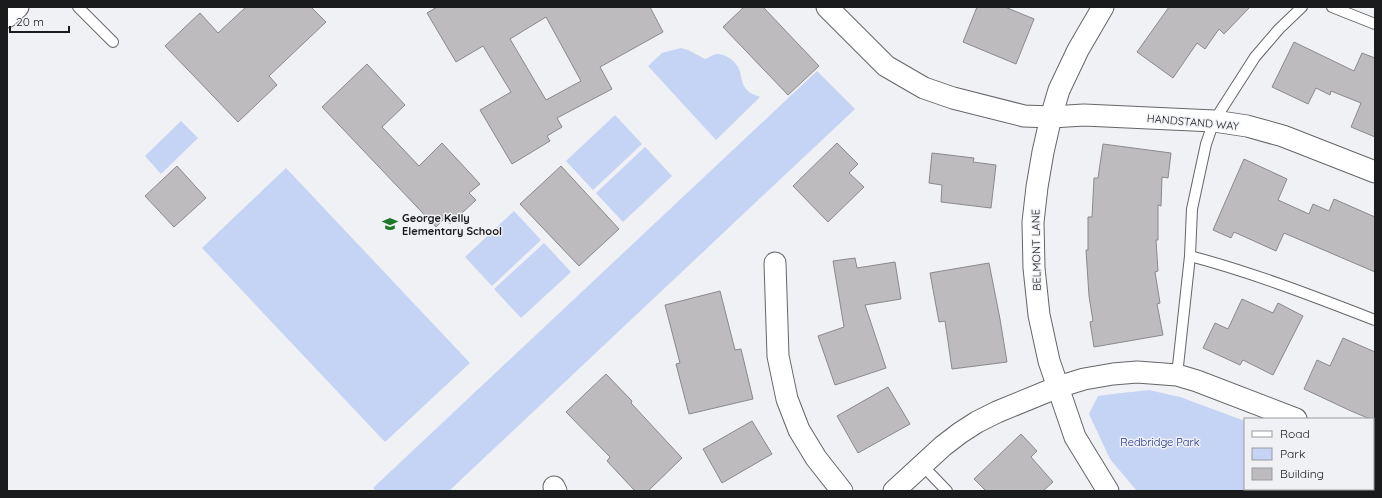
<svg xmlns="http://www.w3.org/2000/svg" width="1382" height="498" viewBox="0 0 1382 498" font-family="Quicksand,sans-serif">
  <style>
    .green { fill: #c5d3f5 }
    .building { fill: #bebbbe; stroke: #8b898b; fill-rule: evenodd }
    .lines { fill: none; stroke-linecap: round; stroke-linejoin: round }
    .lane-casing { stroke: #656668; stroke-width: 12 }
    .street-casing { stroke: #656668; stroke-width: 23 }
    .lane { stroke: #fff; stroke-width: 10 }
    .street { stroke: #fff; stroke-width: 21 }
    .labels { text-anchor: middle; stroke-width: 3; stroke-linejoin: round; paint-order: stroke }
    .street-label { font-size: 11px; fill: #1a1b1c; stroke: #eff1f4 }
    .poi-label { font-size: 11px; font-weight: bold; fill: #1a1b1c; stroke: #eff1f4; text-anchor: start }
    .park-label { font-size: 11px; fill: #1a2d8b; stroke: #eff1f4 }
  </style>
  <rect width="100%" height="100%" fill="#eff1f4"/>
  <g class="green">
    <path d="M 681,48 L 688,50 L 705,59 C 709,58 713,54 717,54 C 727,54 735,61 739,69 C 742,76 741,84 747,90 C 750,94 756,95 760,97 L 716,140 L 648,66 L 662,53 Z"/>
    <path d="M 817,71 L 855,109 L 449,491 L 376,491 L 373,488 Z"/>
    <path d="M 615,115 L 642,144 L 593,190 L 566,161 Z"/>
    <path d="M 181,121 L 198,138 L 161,174 L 145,156 Z"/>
    <path d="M 645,147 L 672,176 L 623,222 L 596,193 Z"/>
    <path d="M 286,168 L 470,363 L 385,442 L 202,248 Z"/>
    <path d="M 514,211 L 541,240 L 492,286 L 465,257 Z"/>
    <path d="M 544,243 L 571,272 L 521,318 L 494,289 Z"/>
    <path d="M 1149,390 L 1180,397 L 1245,421 L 1245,489 L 1373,489 L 1373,469 L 1375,469 L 1375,491 L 1137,491 L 1110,459 L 1089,414 L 1098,396 L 1113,394 Z"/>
  </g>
  <g class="building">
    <path d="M 246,7 L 311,7 L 326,22 L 269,76 L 277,85 L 238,122 L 165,46 L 200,13 L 218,33 Z"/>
    <path d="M 437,7 L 650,7 L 663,32 L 600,67 L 612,89 L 557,118 L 562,127 L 547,136 L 550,141 L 512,164 L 480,110 L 511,92 L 483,46 L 456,62 L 427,13 ZM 546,17 L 581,81 L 546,100 L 510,39 Z"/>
    <path d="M 744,7 L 763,7 L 819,66 L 788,95 L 723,27 Z"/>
    <path d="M 977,7 L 1005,7 L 1034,19 L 1016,64 L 963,42 Z"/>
    <path d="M 1169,7 L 1250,7 L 1224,34 L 1219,29 L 1205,49 L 1197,43 L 1173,78 L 1137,52 Z"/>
    <path d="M 1294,42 L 1354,71 L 1362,53 L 1375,58 L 1375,137 L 1351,127 L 1361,103 L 1331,91 L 1330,95 L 1316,88 L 1308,104 L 1272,87 Z"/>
    <path d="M 367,64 L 405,105 L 382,127 L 419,166 L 442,143 L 480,184 L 469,193 L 476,200 L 450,224 L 445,218 L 436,227 L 322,107 Z"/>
    <path d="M 837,143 L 858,164 L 849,173 L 864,187 L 828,222 L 793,186 Z"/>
    <path d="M 1103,144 L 1171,153 L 1168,178 L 1162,177 L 1161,206 L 1158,205 L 1158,240 L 1156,240 L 1158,271 L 1155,272 L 1160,303 L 1157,304 L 1163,335 L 1094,347 L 1090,322 L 1093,321 L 1089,296 L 1086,250 L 1088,250 L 1088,217 L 1092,217 L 1094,178 L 1098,178 Z"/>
    <path d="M 932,153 L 974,158 L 973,162 L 996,165 L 991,208 L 941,202 L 942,185 L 929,183 Z"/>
    <path d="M 1244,159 L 1287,179 L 1278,200 L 1309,214 L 1313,204 L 1329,211 L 1334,199 L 1375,217 L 1375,272 L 1284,233 L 1276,251 L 1234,232 L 1231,238 L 1213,230 Z"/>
    <path d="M 177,166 L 206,198 L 174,227 L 145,196 Z"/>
    <path d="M 561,166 L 619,229 L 579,266 L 520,204 Z"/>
    <path d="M 855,258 L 857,268 L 895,262 L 901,299 L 865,305 L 886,368 L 835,385 L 818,336 L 844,327 L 833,261 Z"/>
    <path d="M 989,263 L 1000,319 L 1007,362 L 952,369 L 945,321 L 939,322 L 930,273 Z"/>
    <path d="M 720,291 L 735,350 L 741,349 L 753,399 L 689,414 L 676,364 L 680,363 L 665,305 Z"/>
    <path d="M 1242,299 L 1273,313 L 1278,303 L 1303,316 L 1273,375 L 1243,360 L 1240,365 L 1203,348 L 1215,323 L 1228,329 Z"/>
    <path d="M 1343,338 L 1375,352 L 1375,421 L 1351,411 L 1304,389 L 1317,360 L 1330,366 Z"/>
    <path d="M 606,374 L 632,401 L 631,403 L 682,458 L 648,491 L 635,491 L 607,461 L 610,457 L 566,412 Z"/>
    <path d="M 888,387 L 910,424 L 858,453 L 837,416 Z"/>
    <path d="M 752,421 L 772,454 L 722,483 L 703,449 Z"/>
    <path d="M 1021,434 L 1037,451 L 1031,457 L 1053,482 L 1043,491 L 986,491 L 974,479 Z"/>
  </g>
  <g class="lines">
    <g class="lane-casing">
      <g id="lane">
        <path d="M 78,7 L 113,42"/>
        <path d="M 1332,7 L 1375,24"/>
        <path d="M 1190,256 C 1254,273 1313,296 1375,320"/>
        <path d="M 1177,375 L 1190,256 L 1192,209 L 1206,144 L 1214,121 L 1255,57 L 1279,29 L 1302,7"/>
        <path d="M 922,465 L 947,491"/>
      </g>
    </g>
    <g class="street-casing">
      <g id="street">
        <path d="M 827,7 L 886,66 L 924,88 L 953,98 L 1024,116 L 1051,117 L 1084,115 L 1214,121 L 1247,126 L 1283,136 L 1375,172"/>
        <path d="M 1103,7 L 1078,50 L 1059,90 L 1051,117 L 1043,152 L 1037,187 L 1033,222 L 1034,268 L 1039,315 L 1049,361 L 1075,437 L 1108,491"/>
        <path d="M 7,17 L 18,7"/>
        <path d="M 775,263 L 778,356 L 787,399 L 799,430 L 816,458 L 842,491"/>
        <path d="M 1373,448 L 1375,449"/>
        <path d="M 554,487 L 556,491"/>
        <path d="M 894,491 L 943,446 L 960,433 L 977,422 L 997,412 L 1058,387 L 1084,379 L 1113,374 L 1137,372 L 1177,375 L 1197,381 L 1296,419"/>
      </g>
    </g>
    <use href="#lane" class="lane"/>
    <use href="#street" class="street"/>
  </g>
  <defs>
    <g id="school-bare" transform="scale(1.2)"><path d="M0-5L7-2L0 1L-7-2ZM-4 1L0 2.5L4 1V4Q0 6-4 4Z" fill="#1d7929" stroke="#eff1f4" stroke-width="2.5" paint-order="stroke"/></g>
  </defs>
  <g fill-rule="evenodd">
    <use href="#school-bare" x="390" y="224"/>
  </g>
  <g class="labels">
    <g class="street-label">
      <text transform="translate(1193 122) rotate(5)" y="4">HANDSTAND WAY</text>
      <text transform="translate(1036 250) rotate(-91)" y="4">BELMONT LANE</text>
    </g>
    <g class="poi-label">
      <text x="402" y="222">George Kelly<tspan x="402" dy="13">Elementary School</tspan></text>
    </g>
    <g class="park-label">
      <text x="1160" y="446">Redbridge Park</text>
    </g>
  </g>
  <rect width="1382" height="498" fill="none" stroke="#1a1b1c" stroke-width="16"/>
  <rect x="1244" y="418" width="130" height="72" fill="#eff1f4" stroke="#9a9b9e"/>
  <rect x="1252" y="431" width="20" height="6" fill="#ffffff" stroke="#9a9b9e"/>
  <text x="1280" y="438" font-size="12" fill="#1a1b1c">Road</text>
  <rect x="1252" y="448" width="20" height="12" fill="#c5d3f5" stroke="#9a9b9e"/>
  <text x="1280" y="458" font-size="12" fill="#1a1b1c">Park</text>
  <rect x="1252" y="468" width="20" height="12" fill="#bebbbe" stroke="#9a9b9e"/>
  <text x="1280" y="478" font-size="12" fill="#1a1b1c">Building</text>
  <path d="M10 26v6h59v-6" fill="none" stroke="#1a1b1c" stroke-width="2"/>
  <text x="16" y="26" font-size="12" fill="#1a1b1c" stroke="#eff1f4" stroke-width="3" paint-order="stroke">20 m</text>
</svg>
